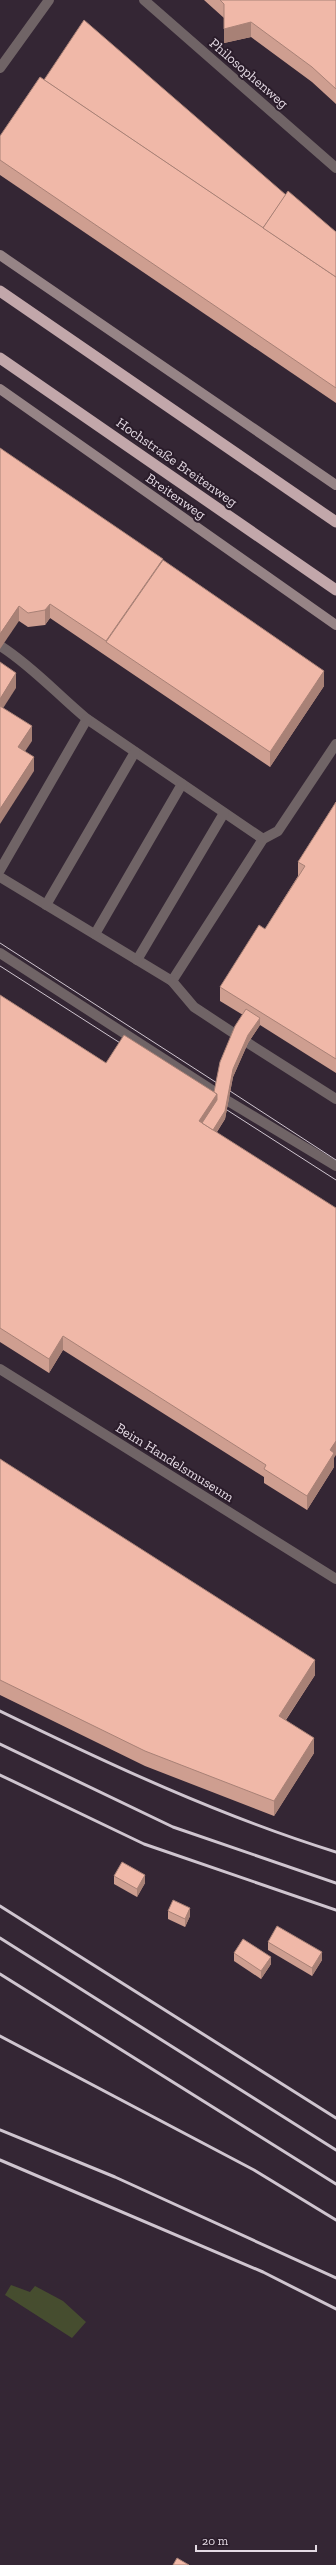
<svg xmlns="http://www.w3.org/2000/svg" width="336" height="2565" viewBox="0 0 336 2565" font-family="'Zilla Slab',serif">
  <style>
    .green { fill: #464d2f }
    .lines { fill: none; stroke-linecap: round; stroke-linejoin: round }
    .service { stroke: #706466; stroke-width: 10 }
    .minor { stroke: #706466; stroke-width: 10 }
    .secondary { stroke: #968486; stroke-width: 10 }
    .trunk { stroke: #c2a7aa; stroke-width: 11 }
    .tram { stroke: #cfc5cf; stroke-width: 1 }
    .rail { stroke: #cfc5cf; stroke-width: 3 }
    .wall { fill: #ce9e90 }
    .shaded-wall { fill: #a88176 }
    .building { fill: #f0b8a8; stroke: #a88176 }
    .labels { text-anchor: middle; stroke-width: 4; stroke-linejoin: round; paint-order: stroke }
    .street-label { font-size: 14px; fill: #e3d9e3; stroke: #2a1c2a }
  </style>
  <rect width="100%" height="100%" fill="#342634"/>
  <path class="green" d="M 11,2285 L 30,2292 L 35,2286 L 63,2301 L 86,2322 L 72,2338 L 5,2295 Z"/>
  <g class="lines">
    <g class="service">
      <path d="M 2,647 C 33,667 58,695 87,719 L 263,839"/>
      <path d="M 0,870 L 87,719"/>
      <path d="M 0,877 L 172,981 L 263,839 L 278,831 L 336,744"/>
      <path d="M 46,905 L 135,752"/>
      <path d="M 95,934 L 182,784"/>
      <path d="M 0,953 L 215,1092"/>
      <path d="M 137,960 L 224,813"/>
      <path d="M 228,1101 L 336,1166"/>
    </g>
    <g class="minor">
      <path d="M 144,0 L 336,168"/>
      <path d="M 0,68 L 49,0"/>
      <path d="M 172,981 L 194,1007 L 235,1034"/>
      <path d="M 248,1043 L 336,1099"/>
      <path d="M 0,1369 L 336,1579"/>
    </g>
    <g class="secondary">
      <path d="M 0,255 L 336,485"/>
      <path d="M 0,389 L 336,625"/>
    </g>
    <g class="trunk">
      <path d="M 0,291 L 336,522"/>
      <path d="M 0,358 L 336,590"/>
    </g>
    <g class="tram">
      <path d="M 0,943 L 217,1083"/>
      <path d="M 0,966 L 128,1048"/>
      <path d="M 230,1091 L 336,1160"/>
      <path d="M 227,1110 L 336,1180"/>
    </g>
    <g class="rail">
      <path d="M 0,1711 C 109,1764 220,1816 336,1852"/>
      <path d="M 0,1744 L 173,1827 L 336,1883"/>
      <path d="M 0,1775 L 144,1844 L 336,1910"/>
      <path d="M 0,1906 L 336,2118"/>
      <path d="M 0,1938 L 336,2150"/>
      <path d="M 0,1974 L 336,2184"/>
      <path d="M 0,2036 L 254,2170 L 336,2220"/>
      <path d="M 0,2130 L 115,2177 L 336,2278"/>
      <path d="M 0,2160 L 263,2272 L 336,2309"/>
    </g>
  </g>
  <g class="wall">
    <path d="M 204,0 L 336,0 L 336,104 L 312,82 L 251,37 L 224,43 L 224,18 Z"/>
    <path d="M 0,136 L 286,195 L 336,232 L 336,403 L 0,175 Z"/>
    <path d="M 0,448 L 324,686 L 270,767 L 50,618 L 45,625 L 28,627 L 19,621 Z"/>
    <path d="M 336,802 L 336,1073 L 260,1025 L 248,1043 L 233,1077 L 225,1119 L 217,1132 L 334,1458 L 334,1467 L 307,1510 L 264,1483 L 264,1477 L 63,1350 L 49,1373 L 0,1342 L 0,995 L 106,1063 L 214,1092 L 243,1015 L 220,1001 L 220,987 L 265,929 L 298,876 L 298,862 Z"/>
    <path d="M 0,1459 L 315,1675 L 286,1720 L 314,1753 L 274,1816 L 145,1766 L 0,1695 Z"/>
    <path d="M 114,1876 L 145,1883 L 137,1897 L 114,1884 Z"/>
    <path d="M 168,1911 L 190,1916 L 185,1927 L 168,1919 Z"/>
    <path d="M 268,1942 L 322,1960 L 312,1976 L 268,1950 Z"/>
    <path d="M 234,1953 L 271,1964 L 261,1979 L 234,1961 Z"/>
  </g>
  <g class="shaded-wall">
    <path d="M 251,22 L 251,37 L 224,43 L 224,29 Z"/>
    <path d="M 50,604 L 50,618 L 45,625 L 45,610 Z"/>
    <path d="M 19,606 L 19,621 L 0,649 L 0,634 Z"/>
    <path d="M 324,671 L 324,686 L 270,767 L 270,752 Z"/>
    <path d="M 16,673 L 16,688 L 0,713 L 0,699 Z"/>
    <path d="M 32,726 L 32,741 L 18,762 L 18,747 Z"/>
    <path d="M 34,757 L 34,771 L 0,824 L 0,809 Z"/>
    <path d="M 260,1018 L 260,1025 L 248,1043 L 233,1077 L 225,1119 L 210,1142 L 210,1135 L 233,1069 L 248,1035 Z"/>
    <path d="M 217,1094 L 217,1108 L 203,1130 L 199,1121 Z"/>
    <path d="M 63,1336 L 63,1350 L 49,1373 L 49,1359 Z"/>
    <path d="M 336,1441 L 336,1455 L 334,1458 L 334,1467 L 307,1510 L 307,1496 L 330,1450 Z"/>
    <path d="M 315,1660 L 315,1675 L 279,1730 L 279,1716 Z"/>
    <path d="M 314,1738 L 314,1753 L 274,1816 L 274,1801 Z"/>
    <path d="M 145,1875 L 145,1883 L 137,1897 L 137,1889 Z"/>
    <path d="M 190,1908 L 190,1916 L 185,1927 L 185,1919 Z"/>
    <path d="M 322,1952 L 322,1960 L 312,1976 L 312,1968 Z"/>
    <path d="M 271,1957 L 271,1964 L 261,1979 L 261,1971 Z"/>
  </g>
  <g class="building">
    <path d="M 220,0 L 336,0 L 336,89 L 312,67 L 251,22 L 224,29 L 224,4 Z"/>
    <path d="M 84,20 L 286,195 L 263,228 L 44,80 Z"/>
    <path d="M 40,77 L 336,277 L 336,388 L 0,160 L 0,136 Z"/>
    <path d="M 288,191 L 336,232 L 336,277 L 263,228 Z"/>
    <path d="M 0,448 L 163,559 L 106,641 L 50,604 L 45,610 L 28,613 L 19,606 L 0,634 Z"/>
    <path d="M 163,560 L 324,671 L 270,752 L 106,642 Z"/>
    <path d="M 0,662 L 16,673 L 0,699 Z"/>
    <path d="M 0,706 L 32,726 L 18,747 L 34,757 L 0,809 Z"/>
    <path d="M 336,802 L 336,1059 L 220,987 L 259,925 L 265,929 L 305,866 L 298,862 Z"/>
    <path d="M 0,995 L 106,1063 L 124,1035 L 217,1094 L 199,1121 L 336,1208 L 336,1441 L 330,1450 L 334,1453 L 307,1496 L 264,1469 L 266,1465 L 63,1336 L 49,1359 L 0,1328 Z"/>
    <path d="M 246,1009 L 260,1018 L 248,1035 L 233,1069 L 225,1111 L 213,1130 L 202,1123 L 217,1100 L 217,1094 L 214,1092 L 220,1062 L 235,1026 Z"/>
    <path d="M 0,1459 L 315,1660 L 279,1716 L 314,1738 L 274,1801 L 145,1751 L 0,1680 Z"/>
    <path d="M 122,1862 L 145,1875 L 137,1889 L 114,1876 Z"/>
    <path d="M 173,1900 L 190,1908 L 185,1919 L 168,1911 Z"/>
    <path d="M 277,1926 L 322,1952 L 312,1968 L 268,1942 Z"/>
    <path d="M 243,1939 L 271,1957 L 261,1971 L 234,1953 Z"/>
    <path d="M 177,2558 L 189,2565 L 173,2565 Z"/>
  </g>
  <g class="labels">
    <g class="street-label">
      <text transform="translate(249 73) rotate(41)" y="5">Philosophenweg</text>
      <text transform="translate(177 462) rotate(35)" y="5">Hochstraße Breitenweg</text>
      <text transform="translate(176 496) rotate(35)" y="5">Breitenweg</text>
      <text transform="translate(175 1462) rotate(32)" y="5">Beim Handelsmuseum</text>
    </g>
  </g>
  <path d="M196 2545v6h120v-6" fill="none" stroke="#e3d9e3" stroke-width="2"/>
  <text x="202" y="2545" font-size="12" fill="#e3d9e3" stroke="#2a1c2a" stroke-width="3" paint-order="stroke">20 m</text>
</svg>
